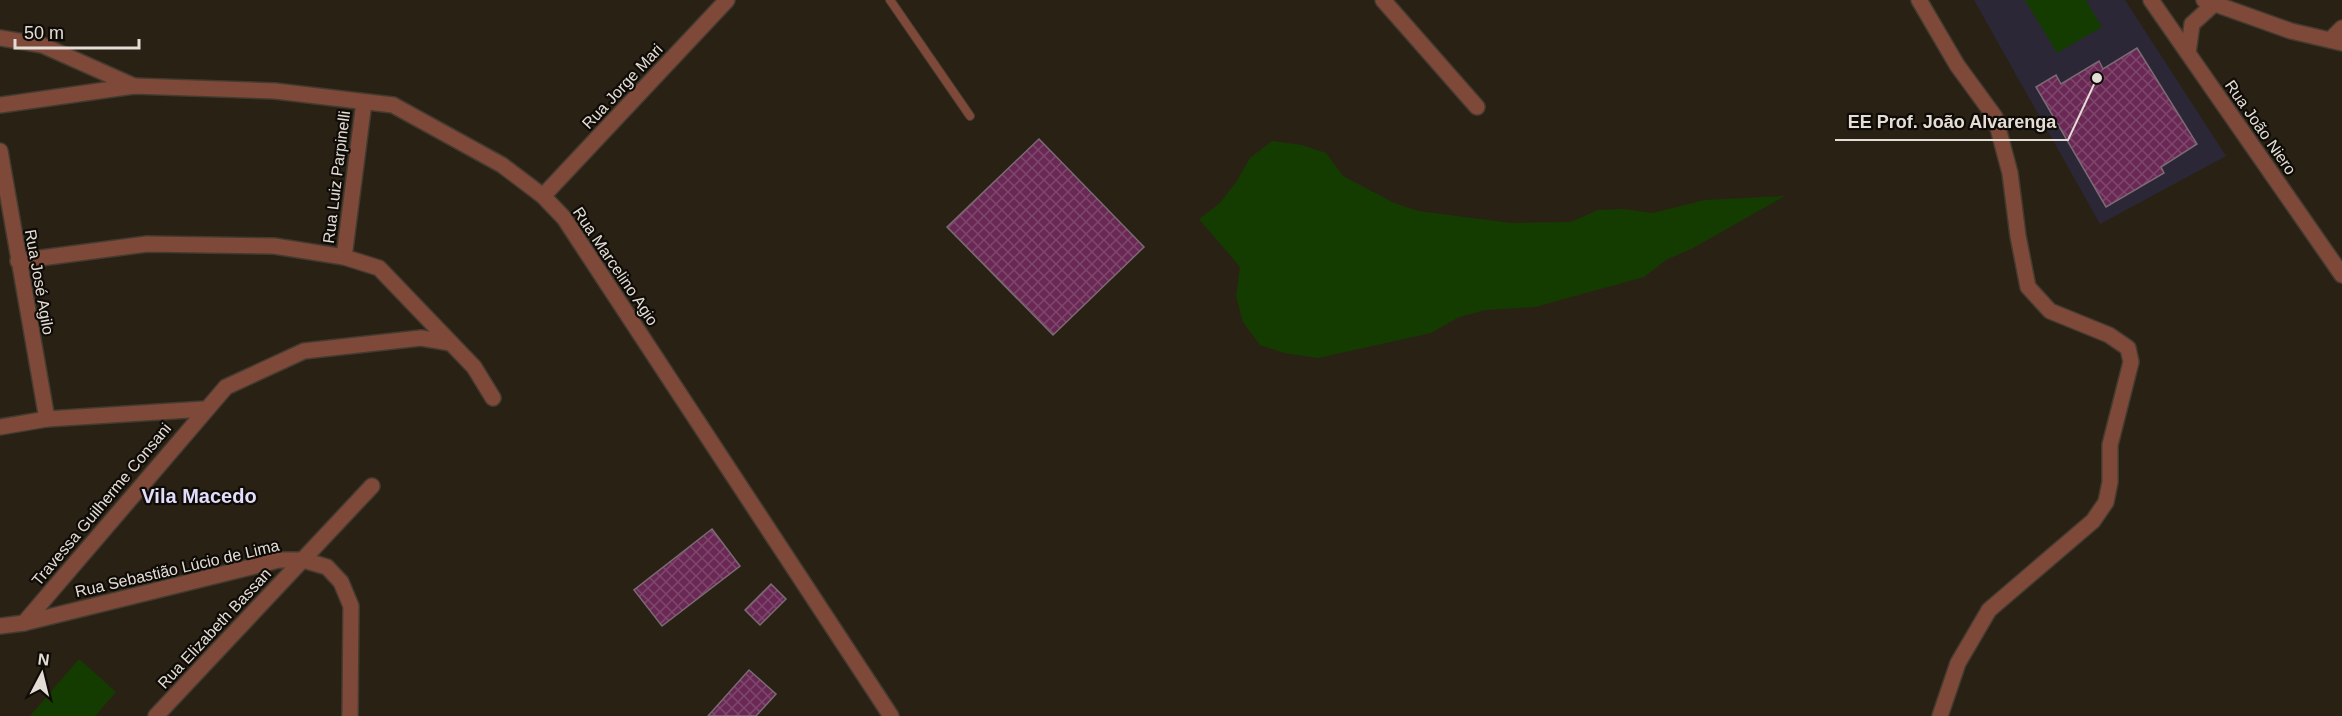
<svg xmlns="http://www.w3.org/2000/svg" width="2342" height="716" viewBox="0 0 2342 716" font-family="Arial,sans-serif">
  <style>
    .education { fill: #2c2737 }
    .green { fill: #153c00 }
    .building { fill: url(#building-cross-hatch); stroke: #7b6b74; stroke-width: 1.5 }
    .lines { fill: none; stroke-linecap: round; stroke-linejoin: round }
    .lane-casing { stroke: #443b30; stroke-width: 10 }
    .street-casing { stroke: #443b30; stroke-width: 18 }
    .lane { stroke: #7e4939; stroke-width: 8 }
    .street { stroke: #7e4939; stroke-width: 15 }
    .labels { text-anchor: middle; stroke-width: 4.5; stroke-linejoin: round; paint-order: stroke }
    .street-label { font-size: 16px; fill: #e4ddd6; stroke: #0f0b07 }
    .quarter-label { font-size: 20px; font-weight: bold; fill: #e2ddfa; stroke: #0f0b07 }
    .leader { fill: none; stroke: #e4ddd6; stroke-width: 2 }
    .callout-dot { fill: #e4ddd6; stroke: #0f0b07; stroke-width: 2 }
    .callout-label { font-size: 18px; text-anchor: middle; font-weight: bold; fill: #e4ddd6; stroke: #0f0b07; stroke-width: 4.5; stroke-linejoin: round; paint-order: stroke }
  </style>
  <defs>
    <pattern id="building-cross-hatch" width="8" height="8" patternUnits="userSpaceOnUse" patternTransform="scale(1.5)"><rect width="8" height="8" fill="#6a2855"/><path d="M0 0l8 8M0 8l8-8" fill="none" stroke="#7f476d"/></pattern>
  </defs>
  <rect width="100%" height="100%" fill="#2a2115"/>
  <path class="education" d="M 1974,0 L 2125,0 L 2226,156 L 2100,224 Z"/>
  <g class="green">
    <path d="M 2025,0 L 2086,0 L 2102,27 L 2057,53 Z"/>
    <path d="M 1272,141 L 1302,145 L 1326,153 L 1343,176 L 1394,203 L 1418,211 L 1511,223 L 1571,222 L 1598,210 L 1623,209 L 1653,213 L 1705,200 L 1785,196 L 1693,248 L 1666,260 L 1644,277 L 1535,307 L 1485,310 L 1459,317 L 1431,333 L 1318,358 L 1284,353 L 1260,345 L 1243,322 L 1236,296 L 1240,267 L 1199,219 L 1219,204 L 1237,181 L 1250,158 Z"/>
    <path d="M 79,659 L 116,692 L 95,716 L 30,716 Z"/>
  </g>
  <g class="building">
    <path d="M 2137,48 L 2197,144 L 2161,167 L 2164,173 L 2106,207 L 2036,87 L 2056,75 L 2061,84 L 2099,61 L 2103,69 Z"/>
    <path d="M 1039,139 L 1144,247 L 1053,335 L 947,227 Z"/>
    <path d="M 712,529 L 740,566 L 662,626 L 634,590 Z"/>
    <path d="M 771,584 L 786,599 L 760,625 L 745,610 Z"/>
    <path d="M 749,670 L 776,694 L 756,716 L 708,716 Z"/>
  </g>
  <g class="lines">
    <g class="lane-casing">
      <path id="lane" d="M 890,0 L 970,116"/>
    </g>
    <g class="street-casing">
      <g id="street">
        <path d="M 1383,0 L 1477,107"/>
        <path d="M 1919,0 L 1957,65 L 1995,117 L 2010,173 L 2018,236 L 2028,287 L 2050,311 L 2109,335 L 2128,348 L 2131,362 L 2110,445 L 2110,482 L 2106,502 L 2093,521 L 1989,610 L 1958,663 L 1940,716"/>
        <path d="M 2151,0 L 2342,275"/>
        <path d="M 2204,0 L 2291,31 L 2342,43"/>
        <path d="M 0,38 L 42,45 L 134,86"/>
        <path d="M 2330,40 L 2342,28"/>
        <path d="M 2188,53 L 2192,24 L 2214,4"/>
        <path d="M 0,105 L 134,86 L 275,91 L 393,105 L 502,165 L 543,196 L 564,218 L 891,716"/>
        <path d="M 0,151 L 47,419"/>
        <path d="M 543,196 L 727,0"/>
        <path d="M 344,257 L 364,102"/>
        <path d="M 18,261 L 147,244 L 274,246 L 344,257 L 379,268 L 474,367 L 493,398"/>
        <path d="M 0,427 L 47,419 L 205,409"/>
        <path d="M 24,623 L 226,387 L 304,351 L 421,338 L 451,343"/>
        <path d="M 0,626 L 24,623 L 279,560 L 303,560 L 327,567 L 341,582 L 351,606 L 350,716"/>
        <path d="M 156,716 L 372,486"/>
      </g>
    </g>
    <use href="#lane" class="lane"/>
    <use href="#street" class="street"/>
  </g>
  <g class="labels">
    <g class="street-label">
      <text transform="translate(622 86) rotate(-47)" y="6">Rua Jorge Mari</text>
      <text transform="translate(2261 127) rotate(55)" y="6">Rua João Niero</text>
      <text transform="translate(336 177) rotate(-83)" y="6">Rua Luiz Parpinelli</text>
      <text transform="translate(616 266) rotate(56)" y="6">Rua Marcelino Agio</text>
      <text transform="translate(40 282) rotate(80)" y="6">Rua José Agilo</text>
      <text transform="translate(101 504) rotate(-50)" y="6">Travessa Guilherme Consani</text>
      <text transform="translate(177 568) rotate(-13)" y="6">Rua Sebastião Lúcio de Lima</text>
      <text transform="translate(214 628) rotate(-47)" y="6">Rua Elizabeth Bassan</text>
    </g>
    <g class="quarter-label">
      <text x="199" y="503">Vila Macedo</text>
    </g>
  </g>
  <path class="leader" d="M2097 78L2068 140H1835"/>
  <circle class="callout-dot" cx="2097" cy="78" r="6"/>
  <g class="callout-label">
    <text x="1952" y="128">EE Prof. João Alvarenga</text>
  </g>
  <g transform="translate(42 674) rotate(7)" stroke="#0f0b07" stroke-width="4.5" paint-order="stroke">
  <path d="M0-4.5L10 22L0 15L-10 22Z" fill="#e4ddd6"/>
  <text y="-9" font-size="16" font-weight="bold" text-anchor="middle" fill="#e4ddd6">N</text>
  </g>
  <path d="M15 39v9h124v-9" fill="none" stroke="#e4ddd6" stroke-width="3"/>
  <text x="24" y="39" font-size="18" fill="#e4ddd6" stroke="#0f0b07" stroke-width="4.5" paint-order="stroke">50 m</text>
</svg>
